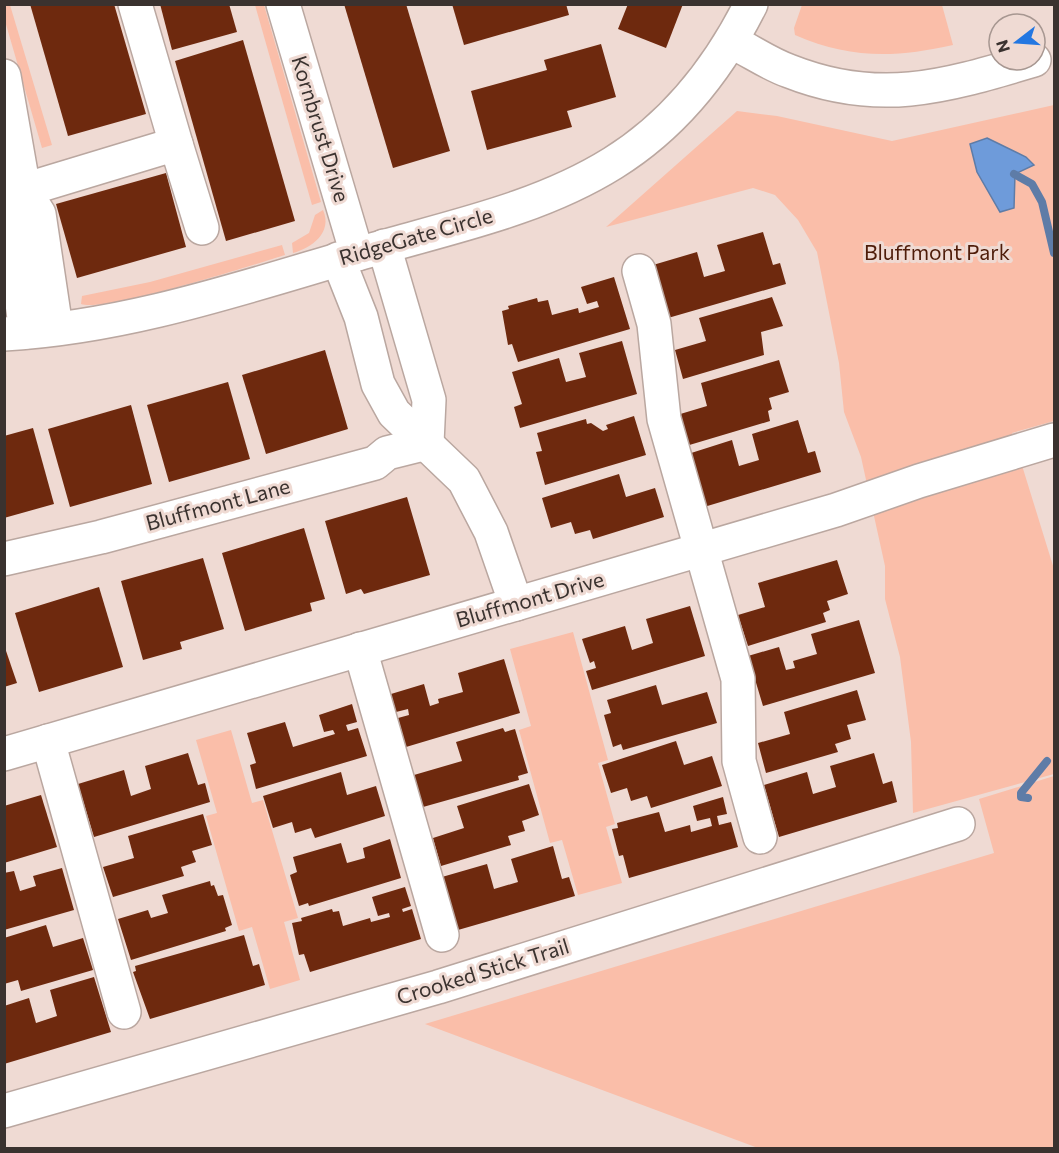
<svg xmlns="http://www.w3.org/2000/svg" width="1059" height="1153" viewBox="0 0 1059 1153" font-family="Commissioner,sans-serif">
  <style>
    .green { fill: #fabea9 }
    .water { fill: #6e9bda; stroke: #5e7ca7; stroke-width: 1.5 }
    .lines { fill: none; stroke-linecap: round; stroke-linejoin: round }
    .stream { stroke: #5e7ca7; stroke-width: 8 }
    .building { fill: #6e290e }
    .minor-casing { stroke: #baa7a0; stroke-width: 36 }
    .minor { stroke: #fff; stroke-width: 33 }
    .labels { text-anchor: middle; stroke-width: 6; stroke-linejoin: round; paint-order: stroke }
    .street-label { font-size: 21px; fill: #3a322f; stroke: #efdad3 }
    .park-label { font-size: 21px; fill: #4e1c09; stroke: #efdad3 }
  </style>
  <rect width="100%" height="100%" fill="#efdad3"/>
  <g class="green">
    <path d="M 5,5 L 10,5 L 52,145 L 42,148 L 5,21 Z"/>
    <path d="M 255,5 L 264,5 L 321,202 L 312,205 Z"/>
    <path d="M 802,5 L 942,5 L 953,45 C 895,58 850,59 795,35 L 794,28 Z"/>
    <path d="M 1054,105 L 1054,421 L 1012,433 L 1054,569 L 1054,774 L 913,813 L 911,742 L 900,657 L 885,599 L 885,566 L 861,457 L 844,412 L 839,363 L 817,252 L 798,220 L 775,195 L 753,188 L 606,227 L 737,111 L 777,116 L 892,141 Z"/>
    <path d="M 323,210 C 333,232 312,248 293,253 L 292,243 L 309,233 L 315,215 Z"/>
    <path d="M 282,245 L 285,255 C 253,265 104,313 81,304 L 82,296 L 150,282 Z"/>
    <path d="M 573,632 L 608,760 L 598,763 L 615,824 L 606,827 L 622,883 L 578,895 L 562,840 L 550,843 L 519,730 L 531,726 L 510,649 Z"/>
    <path d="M 231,730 L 252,803 L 263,800 L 298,918 L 284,922 L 300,980 L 270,989 L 252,927 L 239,931 L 206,816 L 217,813 L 196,740 Z"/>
    <path d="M 1054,776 L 1054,1148 L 758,1148 L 425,1024 L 994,853 L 979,799 Z"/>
  </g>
  <path class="water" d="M 987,138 L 1026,157 L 1034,165 L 1015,174 L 1014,208 L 1000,212 L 977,172 L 970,144 Z"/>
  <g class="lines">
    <g class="stream">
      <path d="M 1014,174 L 1032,184 L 1042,202 L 1054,253"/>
      <path d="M 1028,798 L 1021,797 L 1021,793 L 1047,761"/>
    </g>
  </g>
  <g class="building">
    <path d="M 30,4 L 114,4 L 146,114 L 68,136 Z"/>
    <path d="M 160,4 L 229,4 L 237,32 L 172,50 Z"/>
    <path d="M 344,4 L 406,4 L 450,151 L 393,168 Z"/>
    <path d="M 452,4 L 566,4 L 569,15 L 464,45 Z"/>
    <path d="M 628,4 L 683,4 L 666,48 L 618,29 Z"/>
    <path d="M 243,40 L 295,221 L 226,241 L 175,61 Z"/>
    <path d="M 601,44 L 616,97 L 567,111 L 572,127 L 487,150 L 471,91 L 547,70 L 544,60 Z"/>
    <path d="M 166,173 L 186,247 L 77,278 L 56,204 Z"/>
    <path d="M 763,232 L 773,265 L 780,263 L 786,284 L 668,318 L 653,265 L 697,252 L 704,277 L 725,271 L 717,245 Z"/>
    <path d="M 614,277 L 630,329 L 518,362 L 512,344 L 508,345 L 502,311 L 509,309 L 508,306 L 537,298 L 538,302 L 548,300 L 552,315 L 578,308 L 579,313 L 599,307 L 597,301 L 587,304 L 581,287 Z"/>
    <path d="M 772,297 L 783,326 L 761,332 L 764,355 L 683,379 L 675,350 L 706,341 L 699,318 Z"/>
    <path d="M 622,341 L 637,394 L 520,428 L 514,407 L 522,404 L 512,372 L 559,358 L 566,382 L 586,377 L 579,353 Z"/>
    <path d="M 325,350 L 348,429 L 266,454 L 242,375 Z"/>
    <path d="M 779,360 L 789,392 L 769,398 L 772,409 L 768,411 L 770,421 L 686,446 L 677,415 L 707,406 L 701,383 Z"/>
    <path d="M 228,382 L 250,459 L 169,482 L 147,405 Z"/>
    <path d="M 131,405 L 152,484 L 70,507 L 48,429 Z"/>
    <path d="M 634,416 L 646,455 L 545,485 L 536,452 L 542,451 L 537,433 L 586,419 L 587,424 L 591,423 L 603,431 L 608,429 L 606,425 Z"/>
    <path d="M 798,420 L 808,453 L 815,451 L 821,472 L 704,507 L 688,454 L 732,440 L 739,466 L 759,460 L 752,434 Z"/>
    <path d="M 33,428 L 54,504 L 4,518 L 4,436 Z"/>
    <path d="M 619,474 L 626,497 L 655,488 L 664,517 L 593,539 L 590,530 L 575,534 L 571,522 L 551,528 L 542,498 Z"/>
    <path d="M 407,497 L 430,575 L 364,594 L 361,589 L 346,594 L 325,521 Z"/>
    <path d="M 304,528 L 325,599 L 310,603 L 312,611 L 245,631 L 222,553 Z"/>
    <path d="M 203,558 L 224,629 L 180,642 L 182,649 L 143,660 L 121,581 Z"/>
    <path d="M 837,560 L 848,594 L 827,601 L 830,610 L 823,613 L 826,622 L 748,646 L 738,615 L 765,607 L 758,583 Z"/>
    <path d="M 99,587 L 123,667 L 39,692 L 15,613 Z"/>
    <path d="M 690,606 L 705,656 L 592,690 L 586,671 L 596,668 L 594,661 L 590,663 L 582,639 L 625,626 L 632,650 L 653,643 L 646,619 Z"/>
    <path d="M 859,620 L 875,673 L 763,706 L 748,656 L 779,647 L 786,670 L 795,668 L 793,661 L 817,654 L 811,634 Z"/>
    <path d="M 4,645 L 17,683 L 4,687 Z"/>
    <path d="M 504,659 L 520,713 L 406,747 L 398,718 L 409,715 L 408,709 L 396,712 L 391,694 L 424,684 L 430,706 L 439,703 L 438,699 L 463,692 L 458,673 Z"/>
    <path d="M 656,685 L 662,705 L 707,692 L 717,723 L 623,750 L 621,744 L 613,747 L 604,715 L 611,713 L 607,700 Z"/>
    <path d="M 857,690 L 866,720 L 847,725 L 851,739 L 835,744 L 838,752 L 766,773 L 758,743 L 790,734 L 784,712 Z"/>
    <path d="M 352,704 L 357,722 L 346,725 L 348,731 L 358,728 L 367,756 L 256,789 L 250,765 L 256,763 L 247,733 L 285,722 L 293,747 L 335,734 L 333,730 L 324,732 L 319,715 Z"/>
    <path d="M 503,728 L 505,732 L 515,729 L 528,773 L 518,776 L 519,780 L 423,807 L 414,775 L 462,761 L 456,742 Z"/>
    <path d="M 676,741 L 684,765 L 712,756 L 722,786 L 651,808 L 647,796 L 631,801 L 627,788 L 611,793 L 602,765 Z"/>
    <path d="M 188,753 L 198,785 L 205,783 L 210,802 L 94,837 L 78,784 L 124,770 L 131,796 L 151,789 L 145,766 Z"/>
    <path d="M 874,753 L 883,784 L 892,781 L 897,802 L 779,837 L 764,785 L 807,772 L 813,794 L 836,787 L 830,766 Z"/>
    <path d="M 341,772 L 347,795 L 376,786 L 385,816 L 315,838 L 311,828 L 295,833 L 292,822 L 273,828 L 263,796 Z"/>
    <path d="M 529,784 L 539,815 L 522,821 L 525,831 L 508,836 L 511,845 L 441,866 L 433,838 L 464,828 L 457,806 Z"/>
    <path d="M 41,795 L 57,847 L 4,863 L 4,806 Z"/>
    <path d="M 723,797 L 727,814 L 717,816 L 719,825 L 731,822 L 738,847 L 629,878 L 623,855 L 619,856 L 612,829 L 618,828 L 617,823 L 659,812 L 665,832 L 690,825 L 691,832 L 712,826 L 710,818 L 697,821 L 693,806 Z"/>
    <path d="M 203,814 L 212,845 L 192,851 L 196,862 L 181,867 L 184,876 L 113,897 L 103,867 L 134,858 L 128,836 Z"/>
    <path d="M 390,839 L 401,878 L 309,906 L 308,903 L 299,906 L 290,875 L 297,872 L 293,857 L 341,843 L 347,863 L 365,858 L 363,848 Z"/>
    <path d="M 553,846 L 562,879 L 569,877 L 575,896 L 458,930 L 442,877 L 487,864 L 494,889 L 518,882 L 511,859 Z"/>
    <path d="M 62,868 L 74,910 L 4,930 L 4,873 L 14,871 L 20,891 L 36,886 L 33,876 Z"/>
    <path d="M 210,881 L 211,886 L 214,885 L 218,896 L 223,895 L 232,925 L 225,928 L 226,931 L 131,960 L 118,919 L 148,910 L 151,918 L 168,913 L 162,895 Z"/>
    <path d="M 405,887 L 411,906 L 402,909 L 403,912 L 412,909 L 421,939 L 310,972 L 304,954 L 299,955 L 292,923 L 302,921 L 301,918 L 332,909 L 333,912 L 339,911 L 343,926 L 370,918 L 371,922 L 390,917 L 389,913 L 378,916 L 372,897 Z"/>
    <path d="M 46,925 L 53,947 L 83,938 L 93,970 L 21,991 L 18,980 L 4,984 L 4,938 Z"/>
    <path d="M 244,935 L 253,966 L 259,964 L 265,985 L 150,1019 L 133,972 L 136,971 L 135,966 Z"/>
    <path d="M 94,977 L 111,1032 L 4,1064 L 4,1006 L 29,998 L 36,1023 L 57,1016 L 50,990 Z"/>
  </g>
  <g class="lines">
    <g class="minor-casing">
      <g id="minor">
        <path d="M 283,4 L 357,254"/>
        <path d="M 732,42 C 751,51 769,64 789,71 C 880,107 946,86 1034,60"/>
        <path d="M 4,76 L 24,190 L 39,214 L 56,328"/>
        <path d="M 176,144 L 202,228"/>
        <path d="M 4,189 L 24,190 L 176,144 L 135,4"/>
        <path d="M 24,190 L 11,226 L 26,332"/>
        <path d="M 384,246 L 429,400 L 427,443"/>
        <path d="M 338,259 L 361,317 L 378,384 L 394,413 L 464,480 L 491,532 L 516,604"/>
        <path d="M 639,271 L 654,324 L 664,419 L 738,679 L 739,761 L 760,837"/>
        <path d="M 4,334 C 132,327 253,284 375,249 C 455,226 541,208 613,163 C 674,125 719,68 751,4"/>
        <path d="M 4,559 L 101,537 L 375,463 L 387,453 L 427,443"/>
        <path d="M 360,649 L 442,935"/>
        <path d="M 48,741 L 124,1012"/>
        <path d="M 4,754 L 836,510 L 919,481 L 1054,440"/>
        <path d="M 4,1111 L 438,987 L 958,824"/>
      </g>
    </g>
    <use href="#minor" class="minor"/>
  </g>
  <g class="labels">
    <g class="street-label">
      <text transform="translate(320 129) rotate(73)" y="7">Kornbrust Drive</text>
      <text transform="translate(416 237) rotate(-16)" y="7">RidgeGate Circle</text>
      <text transform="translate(218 505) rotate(-15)" y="7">Bluffmont Lane</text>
      <text transform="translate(530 600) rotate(-16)" y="7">Bluffmont Drive</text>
      <text transform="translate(483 972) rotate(-17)" y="7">Crooked Stick Trail</text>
    </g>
    <g class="park-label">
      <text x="937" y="260">Bluffmont Park</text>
    </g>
  </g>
  <rect width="1059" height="1153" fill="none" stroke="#3a322f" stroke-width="12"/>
  <g transform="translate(1017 42) rotate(253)"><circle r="28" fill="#efdad3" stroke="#a79791" stroke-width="1.5"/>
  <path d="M0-4.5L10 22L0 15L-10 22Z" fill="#2377e1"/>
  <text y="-9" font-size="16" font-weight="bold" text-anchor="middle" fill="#3a322f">N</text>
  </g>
</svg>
